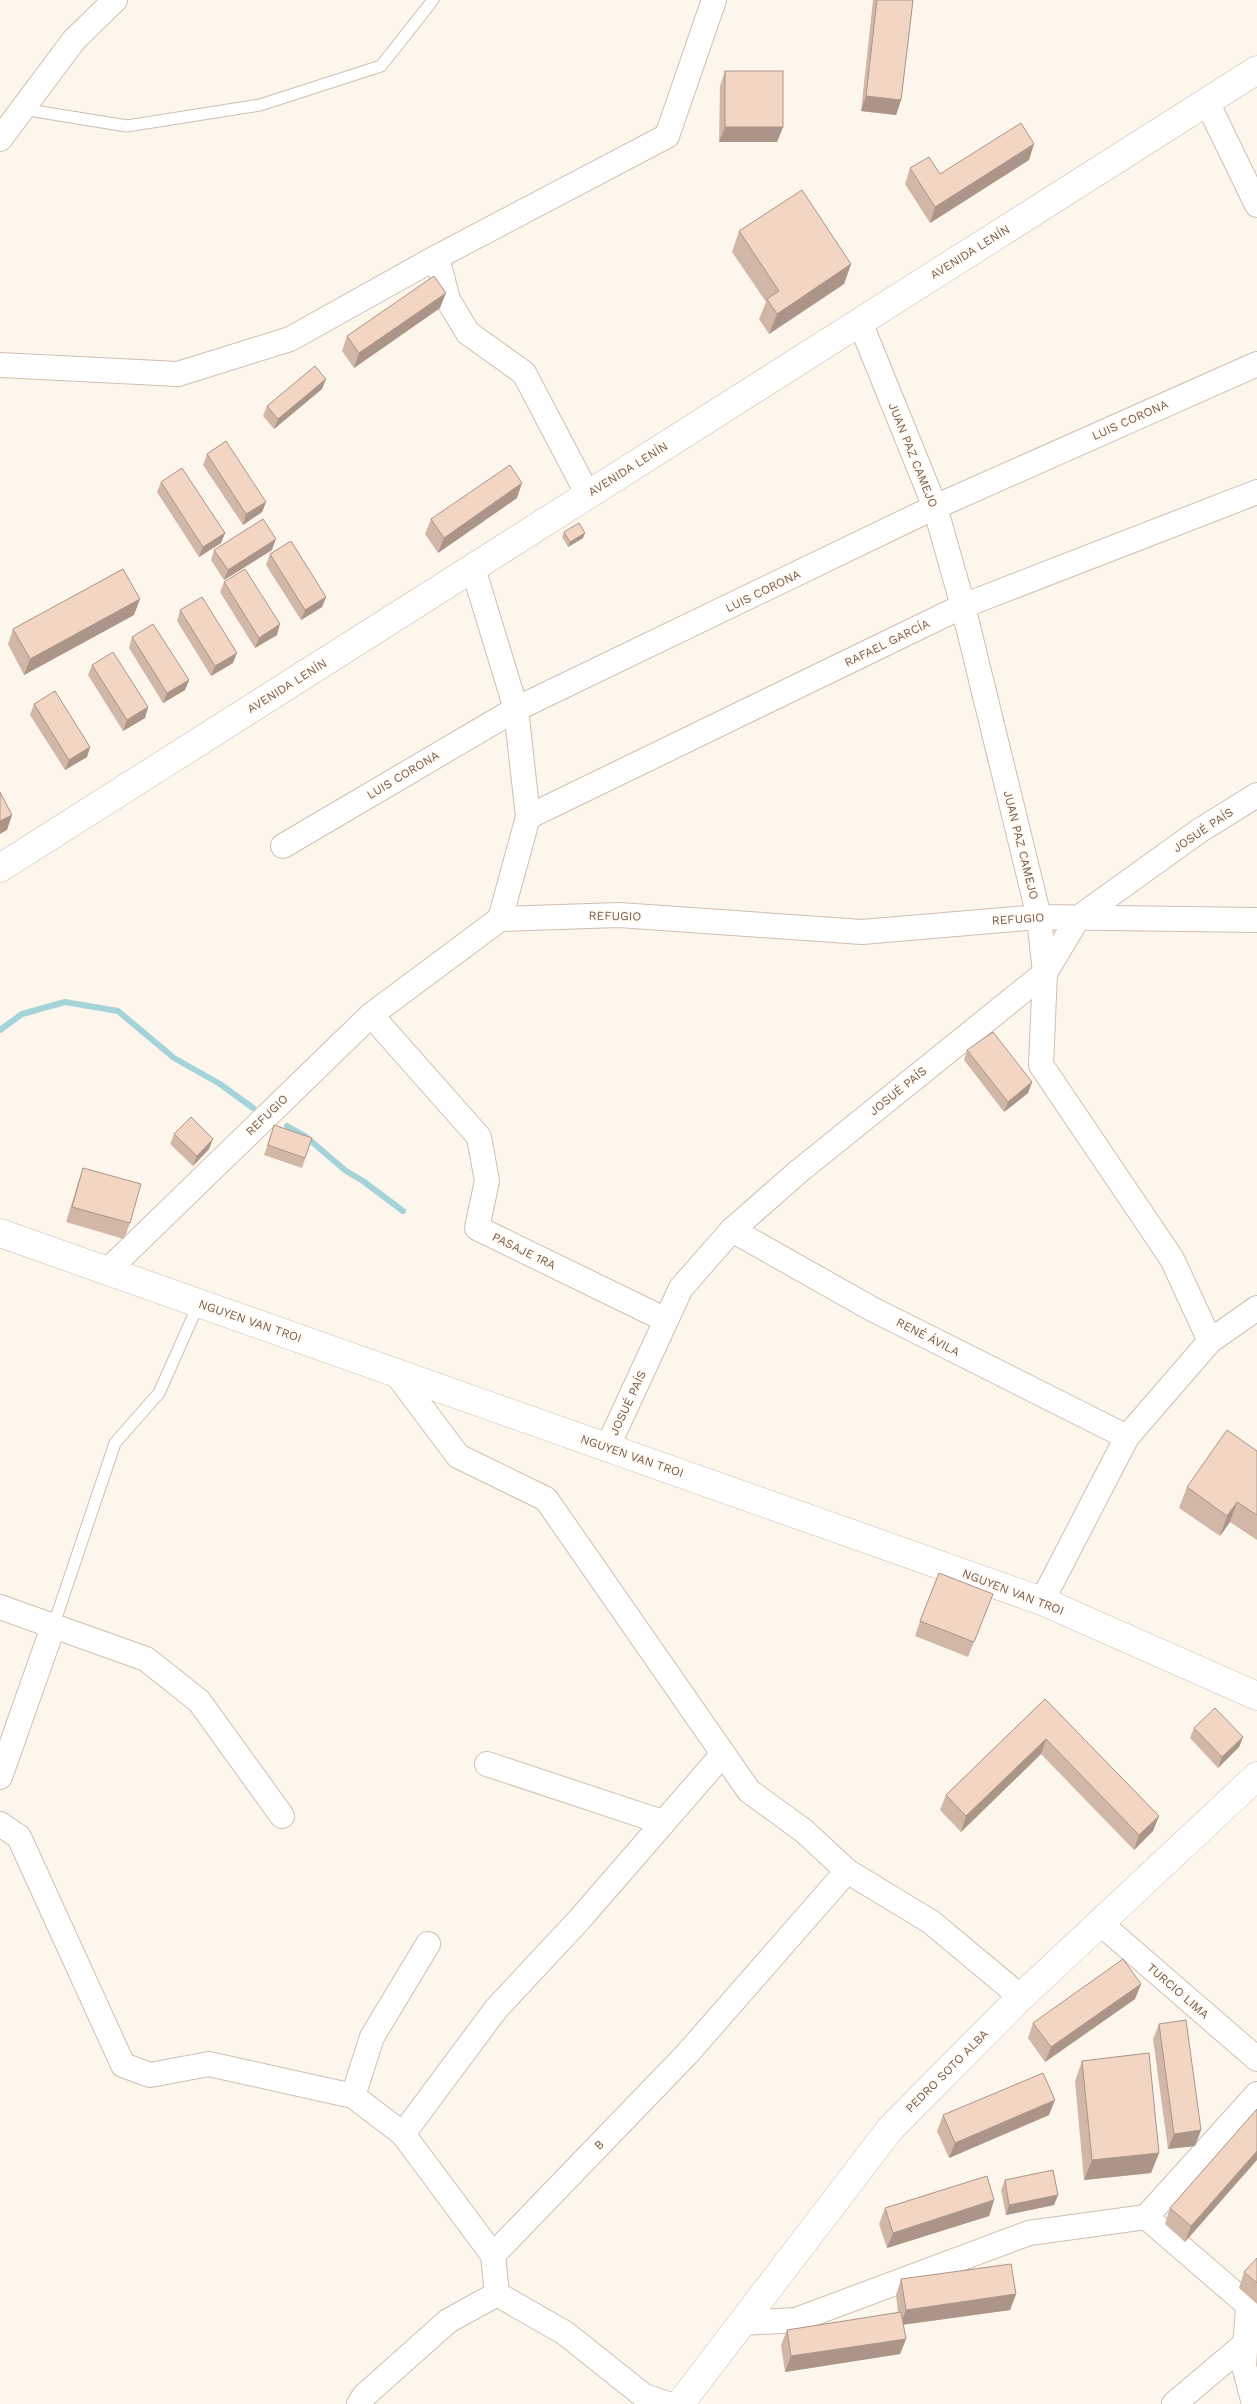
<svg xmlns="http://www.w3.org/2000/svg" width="1257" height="2404" viewBox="0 0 1257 2404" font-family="'Work Sans',sans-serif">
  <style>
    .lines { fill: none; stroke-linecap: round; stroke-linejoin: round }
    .stream { stroke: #a5d3da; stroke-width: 6 }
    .service-casing { stroke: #d1beb0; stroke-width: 13 }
    .minor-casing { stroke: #d1beb0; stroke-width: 26 }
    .tertiary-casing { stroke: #d1beb0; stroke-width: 29 }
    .service { stroke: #fff; stroke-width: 11 }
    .minor { stroke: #fff; stroke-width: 24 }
    .tertiary { stroke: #fff; stroke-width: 28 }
    .wall { fill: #d1b7a8 }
    .shaded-wall { fill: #aa9588 }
    .building { fill: #f3d5c3; stroke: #aa9588 }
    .labels { text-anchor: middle; stroke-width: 4; stroke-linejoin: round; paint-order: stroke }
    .street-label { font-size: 12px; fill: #7a5c4d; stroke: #fffaf3 }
  </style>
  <rect width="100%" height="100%" fill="#fdf6ec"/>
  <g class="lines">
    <g class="stream">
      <path d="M 0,1030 L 22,1014 L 65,1002 L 118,1011 L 174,1058 L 220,1084 L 253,1108"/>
      <path d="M 287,1126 L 305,1136 L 346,1171 L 363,1181 L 403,1211"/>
    </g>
    <g class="service-casing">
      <g id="service">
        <path d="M 22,109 L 127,126 L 260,105 L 381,66 L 433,0"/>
        <path d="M 53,1627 L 115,1443 L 159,1393 L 199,1303"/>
      </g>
    </g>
    <g class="minor-casing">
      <g id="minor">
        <path d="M 1207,102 L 1257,205"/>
        <path d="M 0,139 L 74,40 L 115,0"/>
        <path d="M 437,257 L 448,300 L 468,333 L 524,373 L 588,495"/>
        <path d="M 860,322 L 935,507 L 963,606 L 1039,917 L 1045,973 L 1041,1065 L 1172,1259 L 1210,1341"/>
        <path d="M 0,365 L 178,374 L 290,339 L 437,257 L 667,136 L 714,0"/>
        <path d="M 473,568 L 516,709 L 528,817 L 500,919"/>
        <path d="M 528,817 L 963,606 L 1257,492"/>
        <path d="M 283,846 L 516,709 L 935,507 L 1257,364"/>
        <path d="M 371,1015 L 479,1137 L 487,1181 L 477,1228 L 666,1320"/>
        <path d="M 732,1230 L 872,1309 L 1127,1437"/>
        <path d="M 107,1271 L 371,1015 L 500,919 L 619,915 L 862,932 L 1039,917 L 1257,920"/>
        <path d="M 395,1372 L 458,1456 L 546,1499 L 749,1791 L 804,1831 L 847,1871 L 931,1922 L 1021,1997"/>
        <path d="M 607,1448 L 681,1288 L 732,1230 L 798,1172 L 1045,973 L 1078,918 L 1199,831 L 1257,795"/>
        <path d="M 1042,1601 L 1127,1437 L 1210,1341 L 1257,1308"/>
        <path d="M 0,1607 L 146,1659 L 199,1701 L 282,1816"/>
        <path d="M 487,1764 L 662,1822"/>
        <path d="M 0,1777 L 53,1627"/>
        <path d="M 0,1824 L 19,1837 L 123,2065 L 150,2075 L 209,2064 L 353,2096 L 403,2134 L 493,2255"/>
        <path d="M 1100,1923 L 1257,2059"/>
        <path d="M 353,2096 L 372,2037 L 428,1944"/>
        <path d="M 403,2134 L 496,2009 L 579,1920 L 723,1754"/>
        <path d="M 1146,2217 L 1248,2305 L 1244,2366 L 1254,2404"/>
        <path d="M 497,2294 L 493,2255 L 687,2054 L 847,1871"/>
        <path d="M 497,2294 L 565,2333 L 644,2396 L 668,2404"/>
        <path d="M 742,2323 L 796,2320 L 1029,2233 L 1146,2217 L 1257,2094"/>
        <path d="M 359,2404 L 364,2396 L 448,2321 L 497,2294"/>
        <path d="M 1174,2404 L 1252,2338"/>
      </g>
    </g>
    <g class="tertiary-casing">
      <g id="tertiary">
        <path d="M 0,868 L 1257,70"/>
        <path d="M 0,1233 L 1042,1601 L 1257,1696"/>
        <path d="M 680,2404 L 890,2129 L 1021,1997 L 1257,1776"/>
      </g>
    </g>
    <use href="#service" class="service"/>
    <use href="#minor" class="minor"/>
    <use href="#tertiary" class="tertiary"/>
  </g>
  <g class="wall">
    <path d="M 873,0 L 913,0 L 901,100 L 896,115 L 861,111 Z"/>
    <path d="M 725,71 L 783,127 L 777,142 L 719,142 L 720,86 Z"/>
    <path d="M 1029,160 L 930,223 L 905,184 L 910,168 L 940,174 Z"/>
    <path d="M 739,231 L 851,264 L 844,284 L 769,334 L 759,319 L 766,302 L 732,252 Z"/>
    <path d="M 440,308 L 354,368 L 342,351 L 347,336 Z"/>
    <path d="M 326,379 L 322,389 L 274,429 L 263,416 L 267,406 Z"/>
    <path d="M 207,454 L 266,502 L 262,512 L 243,525 L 203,465 Z"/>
    <path d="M 161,482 L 225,533 L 221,543 L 199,557 L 157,492 Z"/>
    <path d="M 517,498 L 438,553 L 425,534 L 431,519 Z"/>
    <path d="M 564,532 L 583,538 L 568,547 L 562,537 Z"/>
    <path d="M 214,550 L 272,550 L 224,580 L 211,560 Z"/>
    <path d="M 270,554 L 326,597 L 322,607 L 301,620 L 266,565 Z"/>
    <path d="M 224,582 L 277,635 L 255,648 L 220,592 Z"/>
    <path d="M 180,610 L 233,663 L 211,676 L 177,621 Z"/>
    <path d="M 134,615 L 24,675 L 8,644 L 13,629 Z"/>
    <path d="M 132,637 L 189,680 L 185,690 L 163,703 L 129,648 Z"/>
    <path d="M 92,665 L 148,707 L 145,718 L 123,731 L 88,675 Z"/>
    <path d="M 34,704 L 90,747 L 87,757 L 65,770 L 30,715 Z"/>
    <path d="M 967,1050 L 1032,1082 L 1028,1093 L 1004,1112 L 964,1060 Z"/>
    <path d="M 274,1125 L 312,1138 L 302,1168 L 264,1155 Z"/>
    <path d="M 174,1134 L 209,1149 L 193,1166 L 170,1144 Z"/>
    <path d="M 83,1168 L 130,1223 L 124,1239 L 66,1222 L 78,1183 Z"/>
    <path d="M 1257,1451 L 1257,1540 L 1230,1522 L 1220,1536 L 1179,1508 L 1187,1487 Z"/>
    <path d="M 987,1609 L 968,1657 L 915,1636 L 920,1621 Z"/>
    <path d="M 1045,1699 L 1159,1816 L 1153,1831 L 1134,1850 L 1041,1754 L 961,1832 L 940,1810 L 946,1795 Z"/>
    <path d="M 1194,1728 L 1243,1737 L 1239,1747 L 1218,1768 L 1190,1738 Z"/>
    <path d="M 1141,1984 L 1135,1999 L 1045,2062 L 1028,2038 L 1033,2023 Z"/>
    <path d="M 1159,2024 L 1201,2130 L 1195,2146 L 1168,2149 L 1153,2039 Z"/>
    <path d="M 1082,2061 L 1159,2153 L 1151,2173 L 1084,2180 L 1075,2081 Z"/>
    <path d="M 1257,2109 L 1185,2242 L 1165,2224 L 1170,2208 Z"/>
    <path d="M 943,2115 L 1049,2115 L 949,2158 L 937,2131 Z"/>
    <path d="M 1005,2180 L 1058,2195 L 1054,2205 L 1006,2215 L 1001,2190 Z"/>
    <path d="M 994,2200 L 989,2216 L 887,2248 L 879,2224 L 885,2208 Z"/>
    <path d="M 1257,2258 L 1257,2304 L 1239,2288 L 1244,2272 Z"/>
    <path d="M 901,2279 L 1016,2294 L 1010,2310 L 903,2325 L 906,2339 L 900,2354 L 785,2372 L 781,2345 L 787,2330 L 898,2313 L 896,2295 Z"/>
  </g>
  <g class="shaded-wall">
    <path d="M 866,96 L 901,100 L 896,115 L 861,111 Z"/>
    <path d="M 725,127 L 783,127 L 777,142 L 719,142 Z"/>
    <path d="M 1034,144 L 1029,160 L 930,223 L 935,207 Z"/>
    <path d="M 851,264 L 844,284 L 769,334 L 777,314 Z"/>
    <path d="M 446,293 L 440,308 L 354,368 L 359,353 Z"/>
    <path d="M 326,379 L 322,389 L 274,429 L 278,419 Z"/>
    <path d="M 522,483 L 517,498 L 438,553 L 444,538 Z"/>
    <path d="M 266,502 L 262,512 L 243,525 L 246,514 Z"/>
    <path d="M 225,533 L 221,543 L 199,557 L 203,547 Z"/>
    <path d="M 585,533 L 583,538 L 568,547 L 570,542 Z"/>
    <path d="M 276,539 L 272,550 L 224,580 L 228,570 Z"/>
    <path d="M 326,597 L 322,607 L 301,620 L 305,610 Z"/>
    <path d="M 140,599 L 134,615 L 24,675 L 30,659 Z"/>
    <path d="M 280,624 L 277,635 L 255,648 L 259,638 Z"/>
    <path d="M 237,653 L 233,663 L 211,676 L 215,666 Z"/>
    <path d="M 189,680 L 185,690 L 163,703 L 167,693 Z"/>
    <path d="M 148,707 L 145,718 L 123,731 L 127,720 Z"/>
    <path d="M 90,747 L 87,757 L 65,770 L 69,760 Z"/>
    <path d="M 12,815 L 7,830 L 0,834 L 0,821 Z"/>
    <path d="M 1032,1082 L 1028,1093 L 1004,1112 L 1008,1102 Z"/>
    <path d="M 213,1139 L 209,1149 L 193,1166 L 197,1156 Z"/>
    <path d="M 1237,1502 L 1230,1522 L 1220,1536 L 1227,1516 Z"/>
    <path d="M 1243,1737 L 1239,1747 L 1218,1768 L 1222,1757 Z"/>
    <path d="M 1046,1739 L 1041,1754 L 961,1832 L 966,1816 Z"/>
    <path d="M 1159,1816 L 1153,1831 L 1134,1850 L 1139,1835 Z"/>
    <path d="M 1141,1984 L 1135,1999 L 1045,2062 L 1051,2047 Z"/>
    <path d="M 1055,2100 L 1049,2115 L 949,2158 L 955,2143 Z"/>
    <path d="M 1201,2130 L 1195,2146 L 1168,2149 L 1174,2134 Z"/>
    <path d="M 1257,2151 L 1257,2160 L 1185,2242 L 1191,2226 Z"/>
    <path d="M 1159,2153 L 1151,2173 L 1084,2180 L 1092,2160 Z"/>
    <path d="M 1058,2195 L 1054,2205 L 1006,2215 L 1009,2205 Z"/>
    <path d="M 994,2200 L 989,2216 L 887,2248 L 893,2233 Z"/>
    <path d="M 1016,2294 L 1010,2310 L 900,2325 L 906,2310 Z"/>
    <path d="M 906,2339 L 900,2354 L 785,2372 L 791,2356 Z"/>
  </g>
  <g class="building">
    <path d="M 877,0 L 913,0 L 901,100 L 866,96 Z"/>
    <rect x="725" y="71" width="58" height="56"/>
    <path d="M 1021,123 L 1034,144 L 935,207 L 910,168 L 929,157 L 940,174 Z"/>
    <path d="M 802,190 L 851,264 L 777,314 L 767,299 L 779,291 L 739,231 Z"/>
    <path d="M 434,276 L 446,293 L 359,353 L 347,336 Z"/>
    <path d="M 315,366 L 326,379 L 278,419 L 267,406 Z"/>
    <path d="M 226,441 L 266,502 L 246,514 L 207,454 Z"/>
    <path d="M 510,465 L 522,483 L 444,538 L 431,519 Z"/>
    <path d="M 182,468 L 225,533 L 203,547 L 161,482 Z"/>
    <path d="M 263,519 L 276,539 L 228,570 L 214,550 Z"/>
    <path d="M 579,523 L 585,533 L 570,542 L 564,532 Z"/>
    <path d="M 291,541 L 326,597 L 305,610 L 270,554 Z"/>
    <path d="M 123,569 L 140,599 L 30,659 L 13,629 Z"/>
    <path d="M 245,569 L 280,624 L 259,638 L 224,582 Z"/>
    <path d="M 202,597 L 237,653 L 215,666 L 180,610 Z"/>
    <path d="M 153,624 L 189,680 L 167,693 L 132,637 Z"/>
    <path d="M 113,652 L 148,707 L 127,720 L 92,665 Z"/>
    <path d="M 55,691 L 90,747 L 69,760 L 34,704 Z"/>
    <path d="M 0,792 L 12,815 L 0,821 Z"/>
    <path d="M 993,1032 L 1032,1082 L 1008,1102 L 967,1050 Z"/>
    <path d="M 191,1117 L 213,1139 L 197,1156 L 174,1134 Z"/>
    <path d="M 274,1125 L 312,1138 L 305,1158 L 268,1145 Z"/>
    <path d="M 83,1168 L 141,1184 L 130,1223 L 72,1207 Z"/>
    <path d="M 1227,1430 L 1257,1451 L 1257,1515 L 1237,1502 L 1227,1516 L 1187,1487 Z"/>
    <path d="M 939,1573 L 993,1594 L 974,1642 L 920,1621 Z"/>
    <path d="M 1045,1699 L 1159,1816 L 1139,1835 L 1046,1739 L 966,1816 L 946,1795 Z"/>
    <path d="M 1215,1708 L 1243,1737 L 1222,1757 L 1194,1728 Z"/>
    <path d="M 1123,1959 L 1141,1984 L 1051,2047 L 1033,2023 Z"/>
    <path d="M 1186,2020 L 1201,2130 L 1174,2134 L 1159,2024 Z"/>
    <path d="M 1149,2053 L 1159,2153 L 1092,2160 L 1082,2061 Z"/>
    <path d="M 1043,2073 L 1055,2100 L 955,2143 L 943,2115 Z"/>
    <path d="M 1257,2109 L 1257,2151 L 1191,2226 L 1170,2208 Z"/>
    <path d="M 1053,2170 L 1058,2195 L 1009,2205 L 1005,2180 Z"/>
    <path d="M 987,2176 L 994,2200 L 893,2233 L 885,2208 Z"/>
    <path d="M 1257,2258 L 1257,2283 L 1244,2272 Z"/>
    <path d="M 1011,2264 L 1016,2294 L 906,2310 L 901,2279 Z"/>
    <path d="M 901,2312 L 906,2339 L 791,2356 L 787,2330 Z"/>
  </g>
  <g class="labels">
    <g class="street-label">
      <text transform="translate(970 252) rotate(-32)" y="4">AVENIDA LENÍN</text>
      <text transform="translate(1130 420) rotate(-24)" y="4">LUIS CORONA</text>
      <text transform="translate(913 455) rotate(68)" y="4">JUAN PAZ CAMEJO</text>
      <text transform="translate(628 469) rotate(-32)" y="4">AVENIDA LENÍN</text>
      <text transform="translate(763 591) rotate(-26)" y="4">LUIS CORONA</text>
      <text transform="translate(887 643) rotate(-26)" y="4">RAFAEL GARCÍA</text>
      <text transform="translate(287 686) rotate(-32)" y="4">AVENIDA LENÍN</text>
      <text transform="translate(403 775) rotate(-31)" y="4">LUIS CORONA</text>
      <text transform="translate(1203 830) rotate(-34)" y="4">JOSUÉ PAÍS</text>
      <text transform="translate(1021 845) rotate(76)" y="4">JUAN PAZ CAMEJO</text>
      <text transform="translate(615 916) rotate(1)" y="4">REFUGIO</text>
      <text transform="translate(1018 919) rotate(-4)" y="4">REFUGIO</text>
      <text transform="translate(898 1091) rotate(-39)" y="4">JOSUÉ PAÍS</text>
      <text transform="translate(267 1115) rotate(-44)" y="4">REFUGIO</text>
      <text transform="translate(524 1251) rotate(26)" y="4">PASAJE 1RA</text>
      <text transform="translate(250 1321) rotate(19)" y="4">NGUYEN VAN TROI</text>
      <text transform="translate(928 1337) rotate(27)" y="4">RENÉ ÁVILA</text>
      <text transform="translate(628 1403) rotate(-65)" y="4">JOSUÉ PAÍS</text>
      <text transform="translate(632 1456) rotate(19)" y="4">NGUYEN VAN TROI</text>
      <text transform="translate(1013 1592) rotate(21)" y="4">NGUYEN VAN TROI</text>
      <text transform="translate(1178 1991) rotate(41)" y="4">TURCIO LIMA</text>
      <text transform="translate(947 2071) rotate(-45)" y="4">PEDRO SOTO ALBA</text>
      <text transform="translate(599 2145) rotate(-46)" y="4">B</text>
    </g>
  </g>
</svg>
